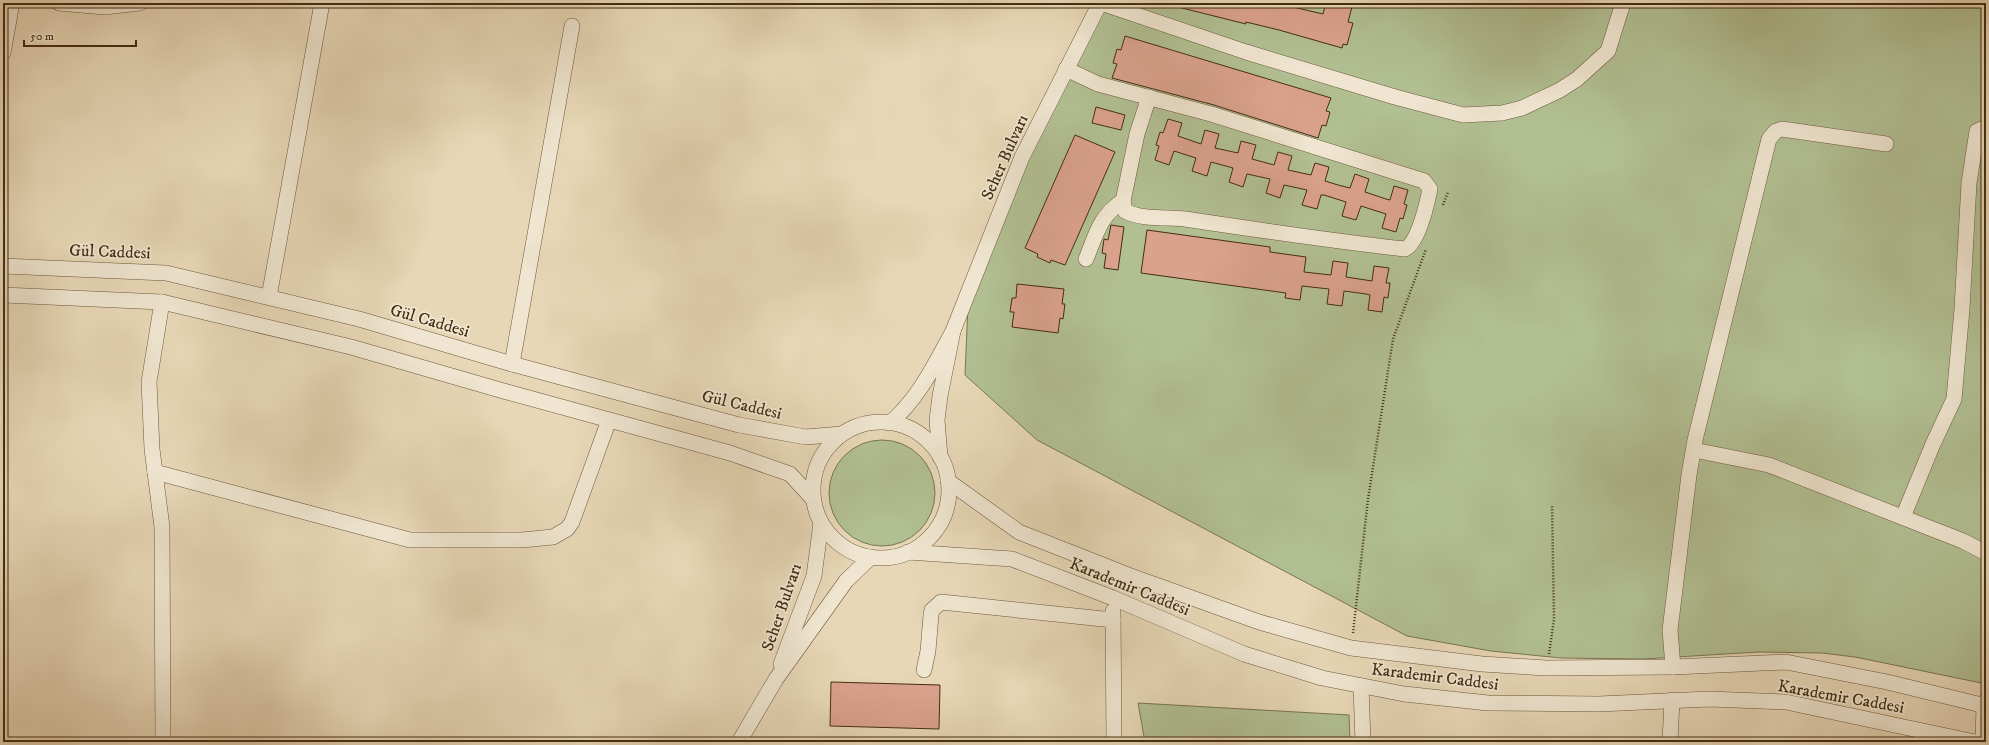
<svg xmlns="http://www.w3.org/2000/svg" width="1989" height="745" viewBox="0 0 1989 745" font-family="'IM FELL DW Pica',serif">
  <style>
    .green { fill: #b1bf92; stroke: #7a7652 }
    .building { fill: #daa18c; stroke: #442d13 }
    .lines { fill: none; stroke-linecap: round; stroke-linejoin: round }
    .minor-casing { stroke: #6d583c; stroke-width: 16 }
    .path { stroke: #442d13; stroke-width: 2.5; stroke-dasharray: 1 2; stroke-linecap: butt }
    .minor { stroke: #efe5d0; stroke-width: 15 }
    .labels { text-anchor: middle; stroke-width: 3.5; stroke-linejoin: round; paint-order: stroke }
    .street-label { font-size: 17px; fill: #442d13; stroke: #efe5d0 }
  </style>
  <rect width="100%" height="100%" fill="#e7d7b6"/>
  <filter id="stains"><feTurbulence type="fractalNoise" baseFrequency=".005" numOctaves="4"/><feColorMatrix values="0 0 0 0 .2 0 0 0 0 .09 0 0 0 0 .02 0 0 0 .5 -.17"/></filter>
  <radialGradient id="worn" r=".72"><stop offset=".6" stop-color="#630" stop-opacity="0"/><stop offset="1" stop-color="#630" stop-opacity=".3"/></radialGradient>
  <g class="green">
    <path d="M 1099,3 L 1986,3 L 1986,684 L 1855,657 L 1822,653 L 1759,652 L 1643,659 L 1561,658 L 1491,651 L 1407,636 L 1037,440 L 965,375 L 968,304 L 991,239 Z"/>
    <circle cx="882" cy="493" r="53"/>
    <path d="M 1138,703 L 1349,715 L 1350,742 L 1145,742 Z"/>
  </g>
  <g class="building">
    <path d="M 1178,3 L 1276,3 L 1323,14 L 1326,3 L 1353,3 L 1348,22 L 1353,23 L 1347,45 L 1343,44 L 1342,48 L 1279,30 L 1246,22 L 1246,24 L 1178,7 Z"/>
    <path d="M 1125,36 L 1331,98 L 1326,111 L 1330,112 L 1326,126 L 1322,125 L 1318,138 L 1214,105 L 1112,78 L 1117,64 L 1113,63 L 1117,49 L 1121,50 Z"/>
    <path d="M 1096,107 L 1125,115 L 1121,130 L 1092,123 Z"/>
    <path d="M 1168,119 L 1182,123 L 1178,136 L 1201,144 L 1205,130 L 1219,134 L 1215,148 L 1238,153 L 1241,141 L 1256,145 L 1252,159 L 1274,165 L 1278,152 L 1292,156 L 1288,170 L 1311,175 L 1315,163 L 1329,167 L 1325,181 L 1338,185 L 1350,188 L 1355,174 L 1369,179 L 1365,192 L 1386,199 L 1390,200 L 1394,186 L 1408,190 L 1404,204 L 1407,205 L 1403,219 L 1400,218 L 1396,232 L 1382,228 L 1386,214 L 1361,206 L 1356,220 L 1342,216 L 1346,202 L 1324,195 L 1321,195 L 1317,209 L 1302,205 L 1307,190 L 1284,185 L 1280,198 L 1266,193 L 1270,179 L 1247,174 L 1243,187 L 1229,182 L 1233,168 L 1211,162 L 1207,176 L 1192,171 L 1196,158 L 1174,151 L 1169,165 L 1155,160 L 1159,146 L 1156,145 L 1160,132 L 1163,133 Z"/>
    <path d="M 1075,135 L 1115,152 L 1065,265 L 1051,260 L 1050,263 L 1037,257 L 1038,254 L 1025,248 Z"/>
    <path d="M 1111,225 L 1124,227 L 1118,270 L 1104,268 L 1106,254 L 1102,253 L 1104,239 L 1108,240 Z"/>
    <path d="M 1147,230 L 1270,247 L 1270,252 L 1306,257 L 1304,272 L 1331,275 L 1333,261 L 1348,263 L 1346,277 L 1372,281 L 1374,266 L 1389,268 L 1386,283 L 1390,283 L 1388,298 L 1384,297 L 1382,312 L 1368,310 L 1370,295 L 1366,294 L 1344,291 L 1342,306 L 1327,304 L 1329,289 L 1302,286 L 1300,300 L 1285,298 L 1286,293 L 1141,273 Z"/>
    <path d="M 1017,284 L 1064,289 L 1062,304 L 1065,304 L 1063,319 L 1060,318 L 1058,333 L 1012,327 L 1014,312 L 1010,312 L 1012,298 L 1016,298 Z"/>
    <path d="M 831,682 L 940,685 L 939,729 L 830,726 Z"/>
  </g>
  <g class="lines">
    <g class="minor-casing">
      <g id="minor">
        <path d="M 59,3 L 104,7 L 140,3"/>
        <path d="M 1101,3 L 1246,52 L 1395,97 L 1463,115 L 1502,113 L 1522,108 L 1560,90 L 1577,79 L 1608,51 L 1623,3"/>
        <path d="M 3,53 L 12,3"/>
        <path d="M 1066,69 L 1098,84 L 1211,114 L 1424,181 L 1430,189 C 1427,204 1418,243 1405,249 C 1331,241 1258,230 1185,219 C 1167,217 1142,220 1125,211 L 1123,201 L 1137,134 L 1149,97"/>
        <path d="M 1086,259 C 1096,235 1100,215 1123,201"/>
        <path d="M 3,266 L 166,273 L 359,319 L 512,364 L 739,425 L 806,437 L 842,434"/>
        <path d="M 3,295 L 162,302 L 351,347 L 507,392 L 730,453 L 790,474 L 813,499"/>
        <path d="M 269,297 L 322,3"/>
        <path d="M 162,302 L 149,382 L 152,449 L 162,527 L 163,742"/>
        <path d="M 953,331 L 1022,157 L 1100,3"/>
        <path d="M 512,364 L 572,26"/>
        <circle cx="881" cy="490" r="68"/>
        <path d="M 890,423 C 919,398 935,364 953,331 L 940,396 L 937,420 L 940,457"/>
        <path d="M 1694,450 L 1769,465 L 1963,541 L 1986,553"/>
        <path d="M 155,472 L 410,540 L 522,540 L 553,537 L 567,529 L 572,522 L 609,420"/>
        <path d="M 948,481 L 1019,532 L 1128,575 L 1259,622 L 1351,648 L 1482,664 L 1546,668 L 1673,667 L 1786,662 L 1887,682 L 1986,706"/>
        <path d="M 1903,517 L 1933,444 L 1954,399 L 1962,309 L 1969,183 L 1977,131 L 1986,127"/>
        <path d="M 908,552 L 1012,559 L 1113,598 L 1244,654 L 1322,678 L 1404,694 L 1488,703 L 1599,704 L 1709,699 L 1786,702 L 1975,742"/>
        <path d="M 1113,611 L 1114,742"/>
        <path d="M 781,664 L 814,576 L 821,523"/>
        <path d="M 1673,667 L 1670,630 L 1689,475 L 1695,440 L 1769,139 L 1776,131 L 1782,129 L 1886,144"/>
        <path d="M 924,670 L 928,651 L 931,615 L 932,610 L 941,602 L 1113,620"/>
        <path d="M 1361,686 L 1363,742"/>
        <path d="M 739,742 L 776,679 L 846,581 L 871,557"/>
        <path d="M 1670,742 L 1672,700"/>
        <path d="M 1983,742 L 1984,705 L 1986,701"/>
      </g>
    </g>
    <g class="path">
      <path d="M 1443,205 L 1448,192"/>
      <path d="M 1353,633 L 1368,499 L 1393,339 L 1426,249"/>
      <path d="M 1549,654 L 1554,619 L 1552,505"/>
    </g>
    <use href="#minor" class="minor"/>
  </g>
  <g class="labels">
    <g class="street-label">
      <text transform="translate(1004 157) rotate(-66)" y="6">Seher Bulvarı</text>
      <text transform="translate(110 251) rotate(2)" y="6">Gül Caddesi</text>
      <text transform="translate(430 320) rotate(16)" y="6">Gül Caddesi</text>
      <text transform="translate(742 404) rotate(13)" y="6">Gül Caddesi</text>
      <text transform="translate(1130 586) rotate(22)" y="6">Karademir Caddesi</text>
      <text transform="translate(781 607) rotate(-71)" y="6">Seher Bulvarı</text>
      <text transform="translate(1435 676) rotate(7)" y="6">Karademir Caddesi</text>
      <text transform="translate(1841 696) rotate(10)" y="6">Karademir Caddesi</text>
    </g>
  </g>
  <rect width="1989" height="745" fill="none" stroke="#e7d7b6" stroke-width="16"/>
  <rect x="4" y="4" width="1981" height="737" fill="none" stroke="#442d13" stroke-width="2"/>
  <rect x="8" y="8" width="1973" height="729" fill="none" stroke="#442d13"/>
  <path d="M24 40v6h112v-6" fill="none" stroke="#442d13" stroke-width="2"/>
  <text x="30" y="40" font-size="12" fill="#442d13" stroke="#efe5d0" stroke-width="3" paint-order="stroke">50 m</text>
  <rect width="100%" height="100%" filter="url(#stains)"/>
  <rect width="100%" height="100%" fill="url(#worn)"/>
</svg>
